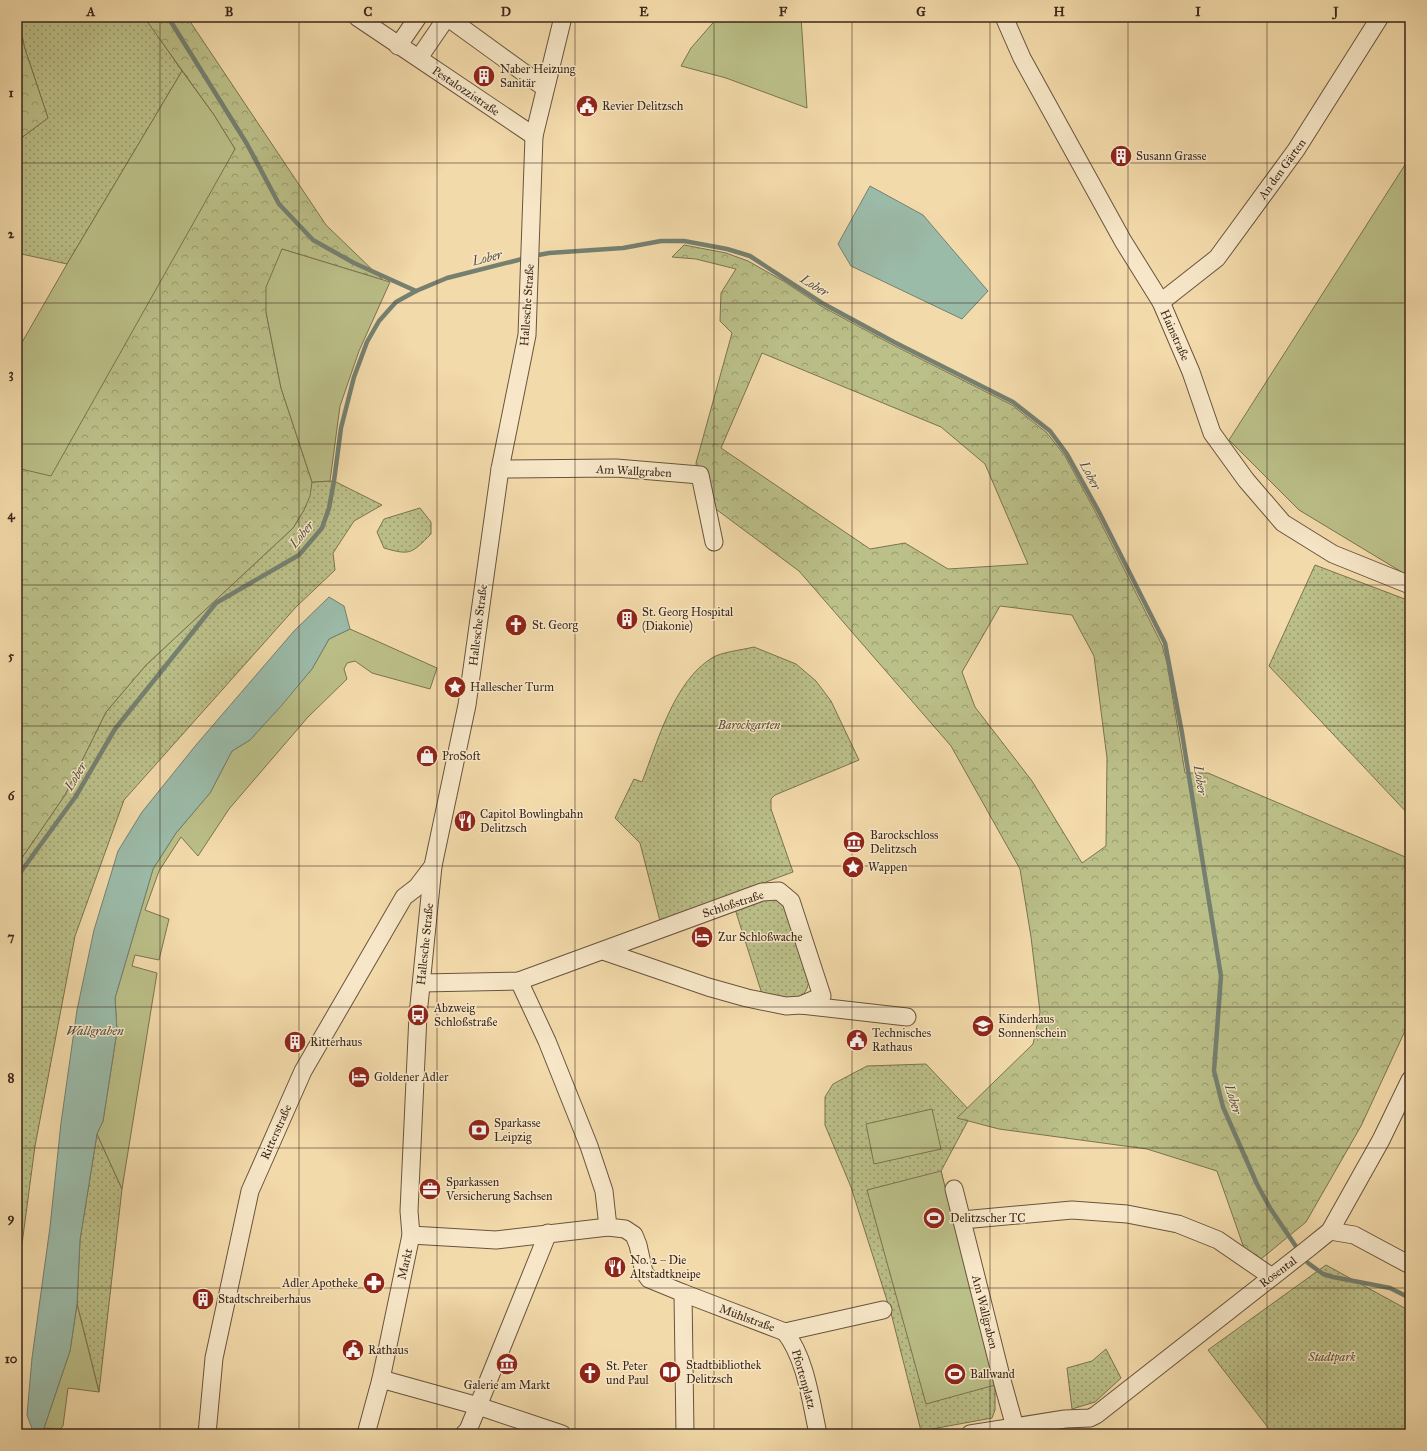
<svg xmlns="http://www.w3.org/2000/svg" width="1427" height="1451" viewBox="0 0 1427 1451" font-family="'IM FELL Great Primer',serif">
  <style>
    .grass { fill: url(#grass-dots); stroke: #7b7351 }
    .forest { fill: url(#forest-crowns); stroke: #7b7351; fill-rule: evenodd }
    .garden { fill: #bbbf88; stroke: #7b7351 }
    .water { fill: #9bbba9; stroke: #758070 }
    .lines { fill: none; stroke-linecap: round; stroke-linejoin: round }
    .stream { stroke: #758070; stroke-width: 4.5 }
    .minor-casing { stroke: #69543e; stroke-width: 19 }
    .minor { stroke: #f7e7c8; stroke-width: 17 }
    .grid { fill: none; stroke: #3b271a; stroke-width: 1; stroke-opacity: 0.55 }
    .labels { text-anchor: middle; stroke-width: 3; stroke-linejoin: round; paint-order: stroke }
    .poi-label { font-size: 12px; fill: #3b271a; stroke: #f7e7c8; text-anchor: start }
    .street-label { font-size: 12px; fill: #3b271a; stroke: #f7e7c8 }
    .park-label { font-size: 12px; font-style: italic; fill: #5b4d36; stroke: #f7e7c8 }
    .water-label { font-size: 13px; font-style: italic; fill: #534c3e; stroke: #f7e7c8 }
    .neatline { fill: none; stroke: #3b271a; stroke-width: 1.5 }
    .grid-label { font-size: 13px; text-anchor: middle; font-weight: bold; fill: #3b271a }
  </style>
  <defs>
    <pattern id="grass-dots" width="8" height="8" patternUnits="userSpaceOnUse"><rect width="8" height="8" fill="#bbbf88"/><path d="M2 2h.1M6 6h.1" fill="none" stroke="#999b6e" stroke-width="1.8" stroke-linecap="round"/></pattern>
    <pattern id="forest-crowns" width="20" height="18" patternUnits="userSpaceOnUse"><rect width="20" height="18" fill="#bbbf88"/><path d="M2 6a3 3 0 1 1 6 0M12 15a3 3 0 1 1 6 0" fill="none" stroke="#999b6e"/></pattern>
  </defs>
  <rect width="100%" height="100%" fill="#f3daaa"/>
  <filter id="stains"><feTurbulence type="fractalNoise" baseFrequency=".005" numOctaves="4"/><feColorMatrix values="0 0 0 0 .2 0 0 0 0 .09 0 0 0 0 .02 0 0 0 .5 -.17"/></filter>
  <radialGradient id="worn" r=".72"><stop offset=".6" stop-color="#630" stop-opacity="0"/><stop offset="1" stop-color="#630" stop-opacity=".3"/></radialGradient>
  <g class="grass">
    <path d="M 18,17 L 145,17 L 182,71 L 67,264 L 17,253 L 17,141 L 48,118 L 25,49 Z"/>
    <path d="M 334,481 L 382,505 L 354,521 L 333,553 L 335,570 L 296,607 L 124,800 L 75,936 L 35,1146 L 22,1244 L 17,1244 L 17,865 L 65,795 L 106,712 L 146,665 L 293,528 L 304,510 L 312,482 Z"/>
    <path d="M 420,508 L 431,522 L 431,534 C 412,553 411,556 384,548 L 377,532 L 384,519 Z"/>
    <path d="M 1315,565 L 1410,601 L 1410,816 L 1269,666 Z"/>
    <path d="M 754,647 L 796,664 L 816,681 L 831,701 L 859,760 L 775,795 L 771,799 L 771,809 L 793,872 L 660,921 L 640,843 L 615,818 L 634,779 L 642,782 C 657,743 674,681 712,658 C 721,652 742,650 754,647 Z"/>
    <path d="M 770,898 L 779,901 L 785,908 L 809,975 C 809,986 807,991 799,999 L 763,997 L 735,909 Z"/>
    <path d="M 926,1064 L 972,1113 L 941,1171 L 995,1385 L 995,1410 L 992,1418 L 921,1431 L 891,1313 L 851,1187 L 825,1125 L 825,1097 L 833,1084 L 867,1066 Z"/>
    <path d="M 97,1134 L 122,1189 L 99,1392 L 77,1304 L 80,1240 Z"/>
    <path d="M 1326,1265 L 1410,1311 L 1410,1434 L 1273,1434 L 1208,1350 Z"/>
    <path d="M 1106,1349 L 1121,1378 L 1095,1402 L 1072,1409 L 1067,1368 L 1092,1361 Z"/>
  </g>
  <g class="forest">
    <path d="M 17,17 L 25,49 L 48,118 L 17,141 Z"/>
    <path d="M 144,17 L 187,17 L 326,225 L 383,280 L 282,249 L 266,312 L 281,388 L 312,482 L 310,496 L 304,510 L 293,528 L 146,665 L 106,712 L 65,795 L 17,865 L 17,468 L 235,149 L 214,115 Z"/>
    <path d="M 684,245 L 726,253 L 748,261 L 785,282 L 821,306 L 893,345 L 1012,405 L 1047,433 L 1065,456 L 1095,511 L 1162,645 L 1167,663 L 1185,773 L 1208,773 L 1410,859 L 1410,1020 L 1361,1126 L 1306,1222 L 1261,1259 L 1244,1248 L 1217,1171 L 1147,1149 L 999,1129 L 957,1118 L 1033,1044 L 1040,1012 L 1031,937 L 1020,869 L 951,746 L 799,571 L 701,498 L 696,463 L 732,333 L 720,321 L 721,293 L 736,269 L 696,259 L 672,257 ZM 762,353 L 941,427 L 985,464 L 1028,564 L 948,569 L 905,543 L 870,549 L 721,448 ZM 1000,606 L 1072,615 L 1094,656 L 1107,758 L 1106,846 L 1082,863 L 1032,781 L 975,707 L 962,672 Z"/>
  </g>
  <g class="garden">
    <path d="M 718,17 L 801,17 L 807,108 L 726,78 L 681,66 L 691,48 Z"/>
    <path d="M 182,71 L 214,115 L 235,149 L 51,476 L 17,468 L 17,351 L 67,264 Z"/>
    <path d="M 1410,157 L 1410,577 L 1299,510 L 1229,440 Z"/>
    <path d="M 282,249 L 390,282 L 359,351 L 340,406 L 330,481 L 312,482 L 281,388 L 266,312 L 266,287 Z"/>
    <path d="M 350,629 L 437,668 L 430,689 L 372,673 L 355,661 L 347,663 L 344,669 L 347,679 L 308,717 L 229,809 L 198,856 L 181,837 L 159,871 L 145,910 L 169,919 L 159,960 L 135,955 L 132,966 L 157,973 L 122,1189 L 97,1134 L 103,1121 L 117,1031 L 115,998 L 153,869 L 176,833 L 210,793 L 232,751 L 250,740 L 312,669 L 329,639 Z"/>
    <path d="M 932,1109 L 941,1149 L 874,1164 L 866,1124 Z"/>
    <path d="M 941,1171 L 995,1385 L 926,1404 L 867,1190 Z"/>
    <path d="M 77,1304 L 99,1392 L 68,1388 L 63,1426 L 60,1429 L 44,1428 L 70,1351 Z"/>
  </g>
  <g class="water">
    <path d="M 870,186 L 923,215 L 988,291 L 962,319 L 851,266 L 838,244 Z"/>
    <path d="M 329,597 L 344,606 L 350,629 L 329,639 L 312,669 L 282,705 L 250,740 L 232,751 L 210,793 L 176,833 L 153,869 L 115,998 L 117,1031 L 103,1121 L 97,1134 L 80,1240 L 77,1304 L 70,1351 L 44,1428 L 44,1434 L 34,1434 L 27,1415 L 32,1358 L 50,1227 L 61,1123 L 77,1010 L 94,930 L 118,851 L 142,812 L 196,745 L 294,631 Z"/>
  </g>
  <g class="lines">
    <g class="stream">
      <path d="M 168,17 L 247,144 L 279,204 L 313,240 L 354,263 L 416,291"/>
      <path d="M 533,256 L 549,253 L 623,248 L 661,241 L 684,241 L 727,249 L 750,256 L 822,303 L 894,342 L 1013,402 L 1050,431 L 1067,454 L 1098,510 L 1165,643 L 1182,733 L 1221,976 L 1214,1071 L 1223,1107 L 1257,1184 L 1270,1208 L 1297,1248"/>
      <path d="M 17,877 L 76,796 L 115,729 L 216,603 L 299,555 L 322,528 L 329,508 L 334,481 L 341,428 L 354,377 L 367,342 L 379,321 L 396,302 L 416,291 L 447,278 L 526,258"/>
      <path d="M 1308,1263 L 1323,1274 L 1333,1277 L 1390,1288 L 1410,1298"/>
    </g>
    <g class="minor-casing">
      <g id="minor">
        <path d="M 357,17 L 534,136"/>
        <path d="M 447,17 L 545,88"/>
        <path d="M 1004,17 L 1022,58 L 1123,241 L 1161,302 L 1191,372 L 1212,433 L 1246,480 L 1283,523 L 1333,554 L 1410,585"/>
        <path d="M 398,46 L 418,17"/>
        <path d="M 423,52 L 447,17"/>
        <path d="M 1161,302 L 1217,258 L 1296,150 L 1380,17"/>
        <path d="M 500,469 L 616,468 L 700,475 L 714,542"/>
        <path d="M 519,981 L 547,1041 L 589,1146 L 604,1191 L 608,1227"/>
        <path d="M 422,983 L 519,981 L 762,892 L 779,891 L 791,901 L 822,996 L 801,1005 L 786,1006 L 747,998 L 708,987 L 603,951"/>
        <path d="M 801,1005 L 907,1017"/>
        <path d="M 954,1189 L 1003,1384 L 1017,1434"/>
        <path d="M 962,1220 L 1072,1210 L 1127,1214 L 1178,1224 L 1218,1240 L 1272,1277"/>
        <path d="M 1330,1231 L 1354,1235 L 1410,1265"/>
        <path d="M 411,1235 L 496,1240 L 608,1227 L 625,1229 L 634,1235 L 638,1245 L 644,1272 L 649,1279 L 683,1293 L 785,1332 L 883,1310"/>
        <path d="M 683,1293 L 685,1434"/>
        <path d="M 785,1332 C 805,1358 810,1396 817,1429"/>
        <path d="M 381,1379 L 478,1406 L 562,1434"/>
        <path d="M 207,1434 L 214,1358 L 250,1191 L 303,1071 L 404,897 L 417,887 L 433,866"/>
        <path d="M 366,1434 L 381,1379 L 411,1235 L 409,1211 L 418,1015 L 433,866 L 467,705 L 500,469 L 527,335 L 534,136 L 563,17"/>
        <path d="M 464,1434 L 468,1430 L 478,1406 L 548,1233"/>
        <path d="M 970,1434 L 1065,1419 L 1090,1418 L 1096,1415 L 1309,1248 L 1330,1231 L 1381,1140 L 1410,1080"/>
      </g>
    </g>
    <use href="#minor" class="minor"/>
  </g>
  <path class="grid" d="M 160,17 L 160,1434M 299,17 L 299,1434M 437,17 L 437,1434M 575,17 L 575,1434M 714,17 L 714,1434M 852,17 L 852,1434M 990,17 L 990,1434M 1128,17 L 1128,1434M 1267,17 L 1267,1434M 17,163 L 1410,163M 17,303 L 1410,303M 17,444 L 1410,444M 17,585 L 1410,585M 17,726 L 1410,726M 17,866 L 1410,866M 17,1007 L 1410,1007M 17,1148 L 1410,1148M 17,1288 L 1410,1288"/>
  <defs>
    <g id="building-disc" transform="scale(1.15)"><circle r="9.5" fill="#8f2418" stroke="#f7e7c8"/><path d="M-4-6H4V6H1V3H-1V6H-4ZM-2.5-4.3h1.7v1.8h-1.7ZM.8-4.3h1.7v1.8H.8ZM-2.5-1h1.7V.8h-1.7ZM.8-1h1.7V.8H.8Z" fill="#fff"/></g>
    <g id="civic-disc" transform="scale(1.15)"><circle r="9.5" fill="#8f2418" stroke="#f7e7c8"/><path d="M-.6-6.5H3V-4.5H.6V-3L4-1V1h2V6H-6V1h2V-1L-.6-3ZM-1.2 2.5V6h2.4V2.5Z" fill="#fff"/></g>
    <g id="church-disc" transform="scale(1.15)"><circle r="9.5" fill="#8f2418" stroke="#f7e7c8"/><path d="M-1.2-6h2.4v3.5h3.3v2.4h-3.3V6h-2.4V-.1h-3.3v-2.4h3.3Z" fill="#fff"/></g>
    <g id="sight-disc" transform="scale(1.15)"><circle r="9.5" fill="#8f2418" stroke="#f7e7c8"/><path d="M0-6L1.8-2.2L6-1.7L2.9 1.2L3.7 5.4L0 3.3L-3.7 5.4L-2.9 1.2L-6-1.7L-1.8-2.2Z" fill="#fff"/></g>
    <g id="shop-disc" transform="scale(1.15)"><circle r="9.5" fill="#8f2418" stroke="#f7e7c8"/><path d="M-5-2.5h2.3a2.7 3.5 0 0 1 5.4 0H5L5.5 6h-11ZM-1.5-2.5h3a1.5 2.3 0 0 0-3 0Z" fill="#fff"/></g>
    <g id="restaurant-disc" transform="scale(1.15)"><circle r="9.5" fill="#8f2418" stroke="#f7e7c8"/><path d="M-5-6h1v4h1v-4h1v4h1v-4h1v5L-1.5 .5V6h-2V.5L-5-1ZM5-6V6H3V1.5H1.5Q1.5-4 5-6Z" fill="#fff"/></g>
    <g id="museum-disc" transform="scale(1.15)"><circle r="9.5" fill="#8f2418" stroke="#f7e7c8"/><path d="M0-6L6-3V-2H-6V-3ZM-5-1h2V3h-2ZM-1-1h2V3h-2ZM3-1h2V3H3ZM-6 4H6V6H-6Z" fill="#fff"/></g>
    <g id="hotel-disc" transform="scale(1.15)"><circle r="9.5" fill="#8f2418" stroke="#f7e7c8"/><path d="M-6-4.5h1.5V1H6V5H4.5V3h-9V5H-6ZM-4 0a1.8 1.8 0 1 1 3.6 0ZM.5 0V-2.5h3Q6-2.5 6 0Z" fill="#fff"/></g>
    <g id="bus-disc" transform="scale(1.15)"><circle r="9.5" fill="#8f2418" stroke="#f7e7c8"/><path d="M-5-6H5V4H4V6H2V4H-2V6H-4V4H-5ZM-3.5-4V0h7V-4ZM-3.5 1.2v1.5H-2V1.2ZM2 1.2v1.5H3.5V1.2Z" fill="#fff"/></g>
    <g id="school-disc" transform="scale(1.15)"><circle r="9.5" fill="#8f2418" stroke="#f7e7c8"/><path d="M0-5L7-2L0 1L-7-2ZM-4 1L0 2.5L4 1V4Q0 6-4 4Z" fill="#fff"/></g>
    <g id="bank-disc" transform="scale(1.15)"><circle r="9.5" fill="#8f2418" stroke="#f7e7c8"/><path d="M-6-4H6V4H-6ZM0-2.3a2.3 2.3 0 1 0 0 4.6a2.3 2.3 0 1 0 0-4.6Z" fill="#fff"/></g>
    <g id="office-disc" transform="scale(1.15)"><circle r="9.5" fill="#8f2418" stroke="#f7e7c8"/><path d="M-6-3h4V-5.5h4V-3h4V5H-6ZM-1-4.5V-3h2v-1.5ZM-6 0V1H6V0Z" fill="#fff"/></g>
    <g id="stadium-disc" transform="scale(1.15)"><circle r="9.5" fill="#8f2418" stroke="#f7e7c8"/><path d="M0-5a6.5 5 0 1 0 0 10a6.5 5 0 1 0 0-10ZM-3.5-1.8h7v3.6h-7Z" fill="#fff"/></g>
    <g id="pharmacy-disc" transform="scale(1.15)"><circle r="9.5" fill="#8f2418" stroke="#f7e7c8"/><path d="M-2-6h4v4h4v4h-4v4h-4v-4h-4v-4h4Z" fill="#fff"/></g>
    <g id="library-disc" transform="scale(1.15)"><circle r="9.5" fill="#8f2418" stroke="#f7e7c8"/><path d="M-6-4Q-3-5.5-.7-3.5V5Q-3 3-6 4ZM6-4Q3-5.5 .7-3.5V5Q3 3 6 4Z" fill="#fff"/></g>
  </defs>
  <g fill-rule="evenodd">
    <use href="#building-disc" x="484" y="76"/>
    <use href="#civic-disc" x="587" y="106"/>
    <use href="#building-disc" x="1121" y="156"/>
    <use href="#building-disc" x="627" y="619"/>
    <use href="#church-disc" x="516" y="625"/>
    <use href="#sight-disc" x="455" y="687"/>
    <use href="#shop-disc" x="427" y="756"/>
    <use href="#restaurant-disc" x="465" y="821"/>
    <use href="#museum-disc" x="854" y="842"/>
    <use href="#sight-disc" x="853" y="867"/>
    <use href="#hotel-disc" x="702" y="937"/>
    <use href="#bus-disc" x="418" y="1015"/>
    <use href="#school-disc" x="983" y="1026"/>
    <use href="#civic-disc" x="857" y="1040"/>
    <use href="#building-disc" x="295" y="1042"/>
    <use href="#hotel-disc" x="359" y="1077"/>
    <use href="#bank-disc" x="479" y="1130"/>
    <use href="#office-disc" x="430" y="1189"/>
    <use href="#stadium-disc" x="934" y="1218"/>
    <use href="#restaurant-disc" x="615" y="1267"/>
    <use href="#pharmacy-disc" x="374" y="1283"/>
    <use href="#building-disc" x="203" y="1299"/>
    <use href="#civic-disc" x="353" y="1350"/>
    <use href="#museum-disc" x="507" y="1364"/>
    <use href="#library-disc" x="670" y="1372"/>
    <use href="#church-disc" x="590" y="1373"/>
    <use href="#stadium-disc" x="955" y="1374"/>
  </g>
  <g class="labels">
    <g class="poi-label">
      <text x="500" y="73">Naber Heizung<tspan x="500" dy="14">Sanitär</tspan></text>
      <text x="602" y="110">Revier Delitzsch</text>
      <text x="1136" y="160">Susann Grasse</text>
      <text x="642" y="616">St. Georg Hospital<tspan x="642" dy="14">(Diakonie)</tspan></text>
      <text x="532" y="629">St. Georg</text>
      <text x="470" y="691">Hallescher Turm</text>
      <text x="442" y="760">ProSoft</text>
      <text x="480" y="818">Capitol Bowlingbahn<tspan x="480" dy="14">Delitzsch</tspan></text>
      <text x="870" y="839">Barockschloss<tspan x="870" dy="14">Delitzsch</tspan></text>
      <text x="868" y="871">Wappen</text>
      <text x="718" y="941">Zur Schloßwache</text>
      <text x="434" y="1012">Abzweig<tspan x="434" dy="14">Schloßstraße</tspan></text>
      <text x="998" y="1023">Kinderhaus<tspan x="998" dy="14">Sonnenschein</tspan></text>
      <text x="872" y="1037">Technisches<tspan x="872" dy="14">Rathaus</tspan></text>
      <text x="310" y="1046">Ritterhaus</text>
      <text x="374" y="1081">Goldener Adler</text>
      <text x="494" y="1127">Sparkasse<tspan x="494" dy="14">Leipzig</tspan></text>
      <text x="446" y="1186">Sparkassen<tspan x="446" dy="14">Versicherung Sachsen</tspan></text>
      <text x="950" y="1222">Delitzscher TC</text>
      <text x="630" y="1264">No. 2 – Die<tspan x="630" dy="14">Altstadtkneipe</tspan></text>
      <text x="358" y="1287" text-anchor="end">Adler Apotheke</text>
      <text x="218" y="1303">Stadtschreiberhaus</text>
      <text x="368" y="1354">Rathaus</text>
      <text x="686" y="1369">Stadtbibliothek<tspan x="686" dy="14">Delitzsch</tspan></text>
      <text x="606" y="1370">St. Peter<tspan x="606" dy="14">und Paul</tspan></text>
      <text x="970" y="1378">Ballwand</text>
      <text x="507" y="1389" text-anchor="middle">Galerie am Markt</text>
    </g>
    <g class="street-label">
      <text transform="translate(466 91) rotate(34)" y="4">Pestalozzistraße</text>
      <text transform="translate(1282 169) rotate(-54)" y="4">An den Gärten</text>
      <text transform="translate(527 305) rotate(-86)" y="4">Hallesche Straße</text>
      <text transform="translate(1175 335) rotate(66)" y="4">Hainstraße</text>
      <text transform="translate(634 471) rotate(3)" y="4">Am Wallgraben</text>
      <text transform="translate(478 625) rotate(-83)" y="4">Hallesche Straße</text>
      <text transform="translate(733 904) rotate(-18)" y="4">Schloßstraße</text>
      <text transform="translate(425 944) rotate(-84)" y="4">Hallesche Straße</text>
      <text transform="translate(276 1132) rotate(-66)" y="4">Ritterstraße</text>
      <text transform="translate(405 1264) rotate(-77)" y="4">Markt</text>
      <text transform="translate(1278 1272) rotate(-37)" y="4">Rosental</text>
      <text transform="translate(985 1312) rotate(76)" y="4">Am Wallgraben</text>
      <text transform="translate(747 1318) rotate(20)" y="4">Mühlstraße</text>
      <text transform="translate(804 1379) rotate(74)" y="4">Pfortenplatz</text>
    </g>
    <g class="park-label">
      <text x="749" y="729">Barockgarten</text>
      <text x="1332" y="1361">Stadtpark</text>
    </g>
    <g class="water-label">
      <text transform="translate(487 257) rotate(-14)" y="5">Lober</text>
      <text transform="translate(815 285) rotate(32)" y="5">Lober</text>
      <text transform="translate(1091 475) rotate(62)" y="5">Lober</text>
      <text transform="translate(301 534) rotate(-50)" y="5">Lober</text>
      <text transform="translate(75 776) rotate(-59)" y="5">Lober</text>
      <text transform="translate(1201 780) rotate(81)" y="5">Lober</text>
      <text x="95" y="1035">Wallgraben</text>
      <text transform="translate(1234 1099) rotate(73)" y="5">Lober</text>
    </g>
  </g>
  <rect width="1427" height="1451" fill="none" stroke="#f3daaa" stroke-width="44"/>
  <rect x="22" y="22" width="1383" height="1407" class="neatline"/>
  <g class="grid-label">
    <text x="91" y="16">A</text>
    <text x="229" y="16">B</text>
    <text x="368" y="16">C</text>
    <text x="506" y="16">D</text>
    <text x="644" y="16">E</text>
    <text x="783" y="16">F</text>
    <text x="921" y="16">G</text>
    <text x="1059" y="16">H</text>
    <text x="1198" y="16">I</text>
    <text x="1336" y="16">J</text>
    <text x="11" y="97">1</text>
    <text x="11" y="238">2</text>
    <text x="11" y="378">3</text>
    <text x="11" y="519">4</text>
    <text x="11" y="660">5</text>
    <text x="11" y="800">6</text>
    <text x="11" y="941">7</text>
    <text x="11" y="1082">8</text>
    <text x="11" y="1222">9</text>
    <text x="11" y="1363">10</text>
  </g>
  <rect width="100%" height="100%" filter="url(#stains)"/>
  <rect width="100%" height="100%" fill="url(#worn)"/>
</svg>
